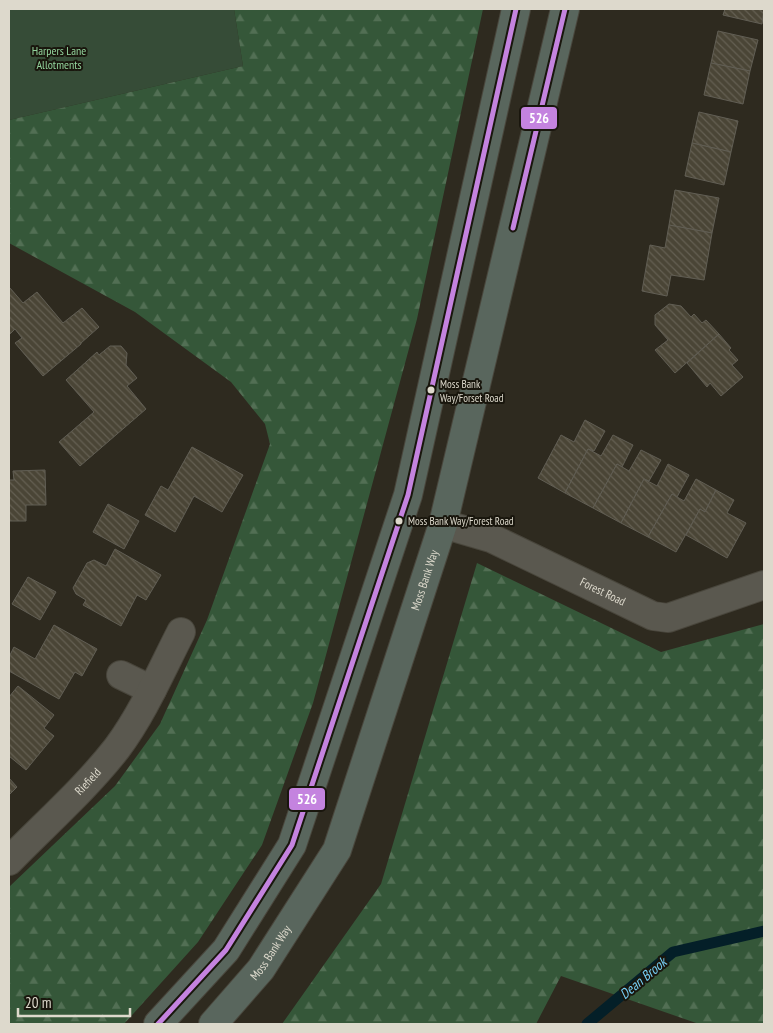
<svg xmlns="http://www.w3.org/2000/svg" width="773" height="1033" viewBox="0 0 773 1033" font-family="'PT Sans Narrow',sans-serif">
  <style>
    .green { fill: #364c37 }
    .forest { fill: url(#forest-firs) }
    .lines { fill: none; stroke-linecap: round; stroke-linejoin: round }
    .stream { stroke: #041f28; stroke-width: 11 }
    .building { fill: url(#building-back-hatch); stroke: #615e54 }
    .minor-casing { stroke: #49463c; stroke-width: 30 }
    .highway-casing { stroke: #49463c; stroke-width: 30 }
    .minor { stroke: #5a584f; stroke-width: 28 }
    .highway { stroke: #59665d; stroke-width: 28 }
    .bus-1-casing { stroke: #19160d; stroke-width: 9 }
    .bus-1 { stroke: #c483df; stroke-width: 5 }
    .bus-dot { fill: #ddd9cc; stroke: #19160d; stroke-width: 2 }
    .labels { text-anchor: middle; stroke-width: 4; stroke-linejoin: round; paint-order: stroke }
    .bus-label { font-size: 11px; fill: #ddd9cc; stroke: #19160d; text-anchor: start }
    .park-label { font-size: 12px; fill: #92d39c; stroke: #19160d }
    .street-label { font-size: 12px; fill: #ddd9cc; stroke: #19160d }
    .water-label { font-size: 14px; font-style: italic; fill: #76cff6; stroke: #19160d }
    .line-badge { stroke: #19160d; stroke-width: 2 }
    .badge-label { font-size: 14px; text-anchor: middle; font-weight: bold; fill: #fff }
  </style>
  <defs>
    <pattern id="forest-firs" width="22" height="20" patternUnits="userSpaceOnUse" patternTransform="scale(1.25)"><rect width="22" height="20" fill="#355739"/><path d="M5 1l3.5 6h-7zM16 11l3.5 6h-7z" fill="#526f54"/></pattern>
    <pattern id="building-back-hatch" width="6" height="6" patternUnits="userSpaceOnUse" patternTransform="scale(1.25)"><rect width="6" height="6" fill="#4a4536"/><path d="M-1 5l2 2M0 0l6 6M5-1l2 2" fill="none" stroke="#645f52"/></pattern>
  </defs>
  <rect width="100%" height="100%" fill="#2e2a1f"/>
  <path class="green" d="M 9,9 L 234,9 L 243,66 L 9,120 Z"/>
  <g class="forest">
    <path d="M 234,9 L 483,9 L 417,319 L 313,703 L 262,845 L 198,942 L 124,1024 L 9,1024 L 9,887 L 115,786 L 160,724 L 207,620 L 270,444 L 265,424 L 231,382 L 135,312 L 9,243 L 9,120 L 243,66 Z"/>
    <path d="M 477,563 L 661,652 L 764,624 L 764,1024 L 699,1024 L 561,976 L 536,1024 L 282,1024 L 381,884 Z"/>
  </g>
  <g class="lines">
    <path class="stream" d="M 587,1024 L 673,952 L 764,931"/>
  </g>
  <g class="building">
    <path d="M 725,9 L 764,9 L 762,24 L 723,15 Z"/>
    <path d="M 718,31 L 758,40 L 750,71 L 711,63 Z"/>
    <path d="M 711,63 L 750,71 L 743,104 L 704,95 Z"/>
    <path d="M 699,112 L 738,121 L 731,152 L 692,143 Z"/>
    <path d="M 692,143 L 731,152 L 724,185 L 685,176 Z"/>
    <path d="M 675,190 L 719,198 L 712,233 L 669,225 Z"/>
    <path d="M 669,225 L 712,233 L 704,280 L 671,275 L 667,296 L 642,291 L 650,245 L 665,248 Z"/>
    <path d="M 10,288 L 23,303 L 37,292 L 63,323 L 82,308 L 99,327 L 81,343 L 81,344 L 43,376 L 15,343 L 22,338 L 15,329 L 9,335 L 9,289 Z"/>
    <path d="M 669,304 L 681,306 L 691,317 L 694,314 L 702,323 L 706,320 L 719,334 L 675,373 L 655,350 L 668,340 L 655,325 L 655,315 Z"/>
    <path d="M 719,334 L 731,348 L 729,350 L 738,360 L 732,365 L 743,377 L 721,396 L 710,383 L 707,387 L 687,363 Z"/>
    <path d="M 110,346 L 121,346 L 127,353 L 126,365 L 137,378 L 127,386 L 146,409 L 80,466 L 59,442 L 94,412 L 66,380 L 97,352 L 99,355 Z"/>
    <path d="M 585,420 L 605,431 L 594,451 L 588,449 L 565,493 L 538,478 L 561,435 L 574,442 Z"/>
    <path d="M 613,435 L 633,445 L 622,467 L 617,464 L 593,508 L 565,493 L 588,449 L 601,456 Z"/>
    <path d="M 192,447 L 243,475 L 222,512 L 194,496 L 175,532 L 145,515 L 161,486 L 168,490 Z"/>
    <path d="M 641,450 L 661,460 L 649,481 L 644,479 L 621,523 L 593,508 L 617,464 L 629,471 Z"/>
    <path d="M 668,464 L 689,475 L 677,497 L 672,494 L 648,537 L 621,523 L 644,479 L 657,486 Z"/>
    <path d="M 45,470 L 46,505 L 26,505 L 26,521 L 9,521 L 9,480 L 14,480 L 13,471 Z"/>
    <path d="M 696,479 L 716,490 L 705,512 L 700,509 L 676,552 L 648,537 L 672,494 L 684,501 Z"/>
    <path d="M 716,490 L 734,500 L 727,513 L 746,523 L 727,558 L 686,535 L 700,509 L 705,512 Z"/>
    <path d="M 108,504 L 139,521 L 124,549 L 93,532 Z"/>
    <path d="M 115,549 L 161,575 L 146,600 L 137,595 L 121,626 L 83,605 L 86,600 L 76,594 L 73,588 L 87,563 L 94,560 L 106,566 Z"/>
    <path d="M 28,577 L 56,592 L 40,620 L 12,604 Z"/>
    <path d="M 54,625 L 97,649 L 82,676 L 75,672 L 59,699 L 9,671 L 9,657 L 14,647 L 35,659 Z"/>
    <path d="M 18,686 L 54,715 L 44,728 L 54,736 L 26,770 L 9,756 L 9,697 Z"/>
    <path d="M 9,778 L 17,787 L 9,795 Z"/>
  </g>
  <g class="lines">
    <g class="minor-casing">
      <g id="minor">
        <path id="s1" d="M 443,524 L 491,538 L 653,616 L 668,618 L 764,585"/>
        <path d="M 121,675 L 152,690"/>
        <path id="s2" d="M 9,861 C 44,825 86,788 117,748 C 143,713 161,671 181,632"/>
      </g>
    </g>
    <g class="highway-casing">
      <g id="highway">
        <path d="M 158,1024 L 226,950 L 292,845 L 408,495 L 516,9"/>
        <path id="s3" d="M 213,1024 L 261,969 L 337,850 L 443,524 L 565,9"/>
      </g>
    </g>
    <use href="#minor" class="minor"/>
    <use href="#highway" class="highway"/>
    <g class="bus-1-casing">
      <g id="bus-1">
        <path d="M 513,228 L 565,9"/>
        <path d="M 158,1024 L 226,950 L 292,845 L 408,495 L 516,9"/>
      </g>
    </g>
    <use href="#bus-1" class="bus-1"/>
  </g>
  <g class="bus-dot">
    <circle cx="431" cy="390" r="4.5"/>
    <circle cx="399" cy="521" r="4.5"/>
  </g>
  <g class="labels">
    <g class="bus-label">
      <text x="440" y="388">Moss Bank<tspan x="440" dy="14">Way/Forset Road</tspan></text>
      <text x="408" y="525">Moss Bank Way/Forest Road</text>
    </g>
    <g class="park-label">
      <text x="59" y="55">Harpers Lane<tspan x="59" dy="14">Allotments</tspan></text>
    </g>
    <g class="street-label">
      <text dy="4" stroke="none"><textPath href="#s3" startOffset="498">Moss Bank Way</textPath></text>
      <text dy="4" stroke="none"><textPath href="#s1" startOffset="174">Forest Road</textPath></text>
      <text dy="4" stroke="none"><textPath href="#s2" startOffset="112">Riefield</textPath></text>
      <text dy="4" stroke="none"><textPath href="#s3" startOffset="92">Moss Bank Way</textPath></text>
    </g>
    <g class="water-label">
      <text transform="translate(643 978) rotate(-40)" y="5">Dean Brook</text>
    </g>
  </g>
  <g class="line-badge">
    <rect x="520" y="106" width="38" height="24" rx="5" fill="#c483df"/>
    <rect x="288" y="787" width="38" height="24" rx="5" fill="#c483df"/>
  </g>
  <g class="badge-label">
    <text x="539" y="123">526</text>
    <text x="307" y="804">526</text>
  </g>
  <rect width="773" height="1033" fill="none" stroke="#ddd9cc" stroke-width="20"/>
  <path d="M18 1008v8h112v-8" fill="none" stroke="#ddd9cc" stroke-width="2.5"/>
  <text x="25" y="1008" font-size="15" fill="#ddd9cc" stroke="#19160d" stroke-width="4" paint-order="stroke">20 m</text>
</svg>
